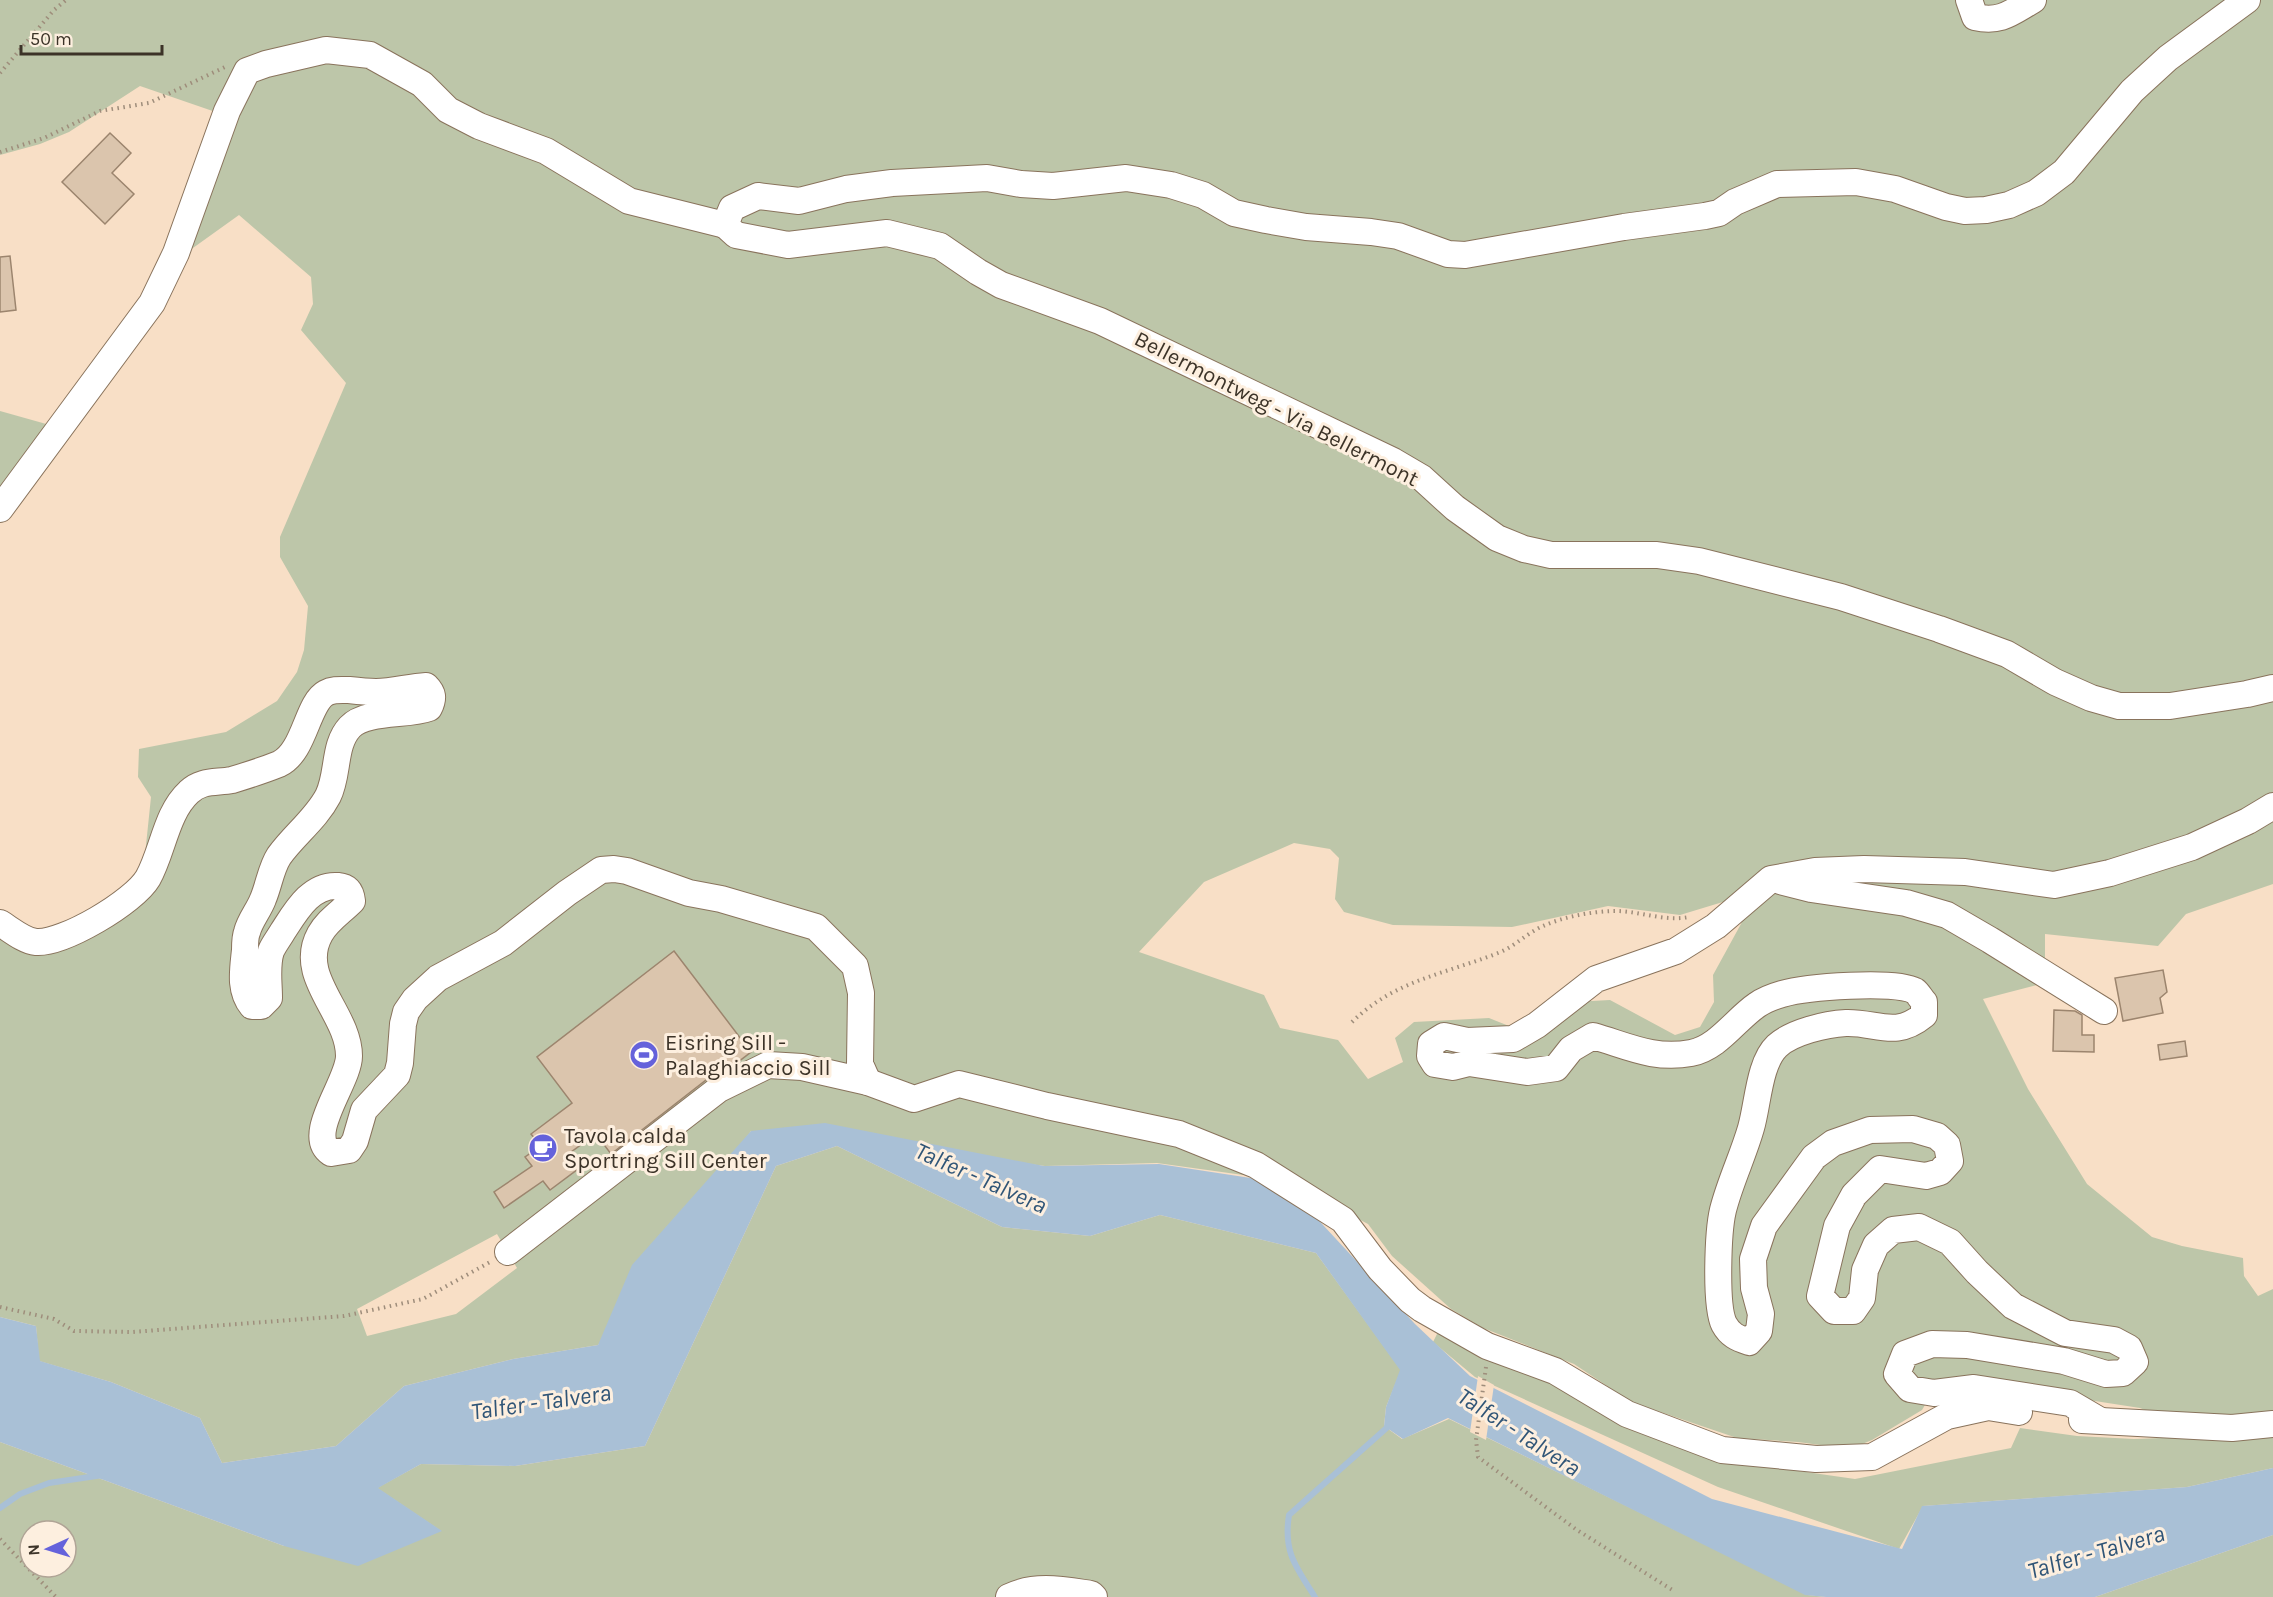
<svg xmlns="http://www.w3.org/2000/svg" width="2273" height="1597" viewBox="0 0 2273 1597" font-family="Karla,sans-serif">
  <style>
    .green { fill: #bdc6a9; fill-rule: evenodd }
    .water { fill: #a9c0d6 }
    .pier { fill: #f8dfc6 }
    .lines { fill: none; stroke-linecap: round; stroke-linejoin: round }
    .stream { stroke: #a9c0d6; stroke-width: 6 }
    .building { fill: #dbc5ad; stroke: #9c856e; stroke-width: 1.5 }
    .minor-casing { stroke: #89735c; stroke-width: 28 }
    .path { stroke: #9e8d7b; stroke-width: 4; stroke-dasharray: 1.5 4.5; stroke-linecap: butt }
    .minor { stroke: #fff; stroke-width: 26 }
    .labels { text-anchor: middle; stroke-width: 6; stroke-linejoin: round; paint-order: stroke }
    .street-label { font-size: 22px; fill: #3c3328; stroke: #fdefdf }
    .poi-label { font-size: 22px; fill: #3c3328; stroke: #fdefdf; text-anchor: start }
    .water-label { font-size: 24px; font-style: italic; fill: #305577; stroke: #fdefdf }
  </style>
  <rect width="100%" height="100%" fill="#f8dfc6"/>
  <g class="green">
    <path d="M 0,0 L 2273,0 L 2273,884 L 2186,914 L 2158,946 L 2045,934 L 2045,983 L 1983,999 L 2028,1089 L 2087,1184 L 2152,1237 L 2182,1246 L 2243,1258 L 2244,1276 L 2258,1296 L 2273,1289 L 2273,1413 L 2252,1416 L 2157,1415 L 2140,1408 L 1979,1383 L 1938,1383 L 1922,1410 L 1872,1440 L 1850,1449 L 1798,1442 L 1737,1438 L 1631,1402 L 1574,1364 L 1483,1328 L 1451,1309 L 1392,1256 L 1368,1224 L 1286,1181 L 1157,1163 L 1045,1166 L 751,1131 L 598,1345 L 513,1359 L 404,1386 L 336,1446 L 222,1463 L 200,1418 L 111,1382 L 39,1361 L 36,1326 L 0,1317 L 0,920 L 20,944 L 123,898 L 143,874 L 151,797 L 138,777 L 139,749 L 226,732 L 277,701 L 297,672 L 304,650 L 308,606 L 280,557 L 280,537 L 346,383 L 301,330 L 313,304 L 311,277 L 239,215 L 179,258 L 233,118 L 140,86 L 69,132 L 40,144 L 0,155 ZM 1294,843 L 1330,849 L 1339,858 L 1335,899 L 1344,912 L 1393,925 L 1512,927 L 1608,906 L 1680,915 L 1759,891 L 1713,975 L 1714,1002 L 1700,1027 L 1675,1035 L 1610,1000 L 1555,1003 L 1514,1028 L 1489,1018 L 1414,1022 L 1395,1038 L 1403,1062 L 1368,1079 L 1338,1040 L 1280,1028 L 1264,995 L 1139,952 L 1204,882 ZM 497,1234 L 517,1268 L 456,1314 L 367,1336 L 357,1309 Z"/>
    <path d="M 0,411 L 64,429 L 0,511 Z"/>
    <path d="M 837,1146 L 1002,1227 L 1090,1236 L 1160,1215 L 1316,1253 L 1401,1370 L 1386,1407 L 1384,1426 L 1402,1439 L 1449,1419 L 1808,1595 L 1826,1597 L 0,1597 L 0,1442 L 284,1546 L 441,1531 L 377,1488 L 421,1464 L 515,1466 L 645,1446 L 776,1166 ZM 30,1531 L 66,1531 L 66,1567 L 30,1567 Z"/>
    <path d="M 1439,1330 L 1722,1460 L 1855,1479 L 2011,1448 L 2020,1428 L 2077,1436 L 2134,1439 L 2273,1434 L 2273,1468 L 2187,1487 L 1923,1506 L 1899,1549 L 1718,1487 L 1475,1377 L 1433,1342 Z"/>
    <path d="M 2273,1535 L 2273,1597 L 2095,1597 Z"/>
  </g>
  <path class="water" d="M 825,1123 L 1044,1166 L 1159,1164 L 1284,1183 L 1415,1324 L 1470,1376 L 1712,1499 L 1902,1549 L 1922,1506 L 2187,1487 L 2273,1468 L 2273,1535 L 2095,1597 L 1826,1597 L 1805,1595 L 1448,1418 L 1403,1439 L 1384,1426 L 1386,1407 L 1400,1370 L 1316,1253 L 1160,1215 L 1090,1236 L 1002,1227 L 837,1146 L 776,1166 L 645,1446 L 515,1466 L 421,1464 L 378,1488 L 442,1531 L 358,1566 L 284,1546 L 0,1442 L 0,1317 L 36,1326 L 40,1361 L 111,1382 L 200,1418 L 222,1463 L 336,1446 L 404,1386 L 513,1359 L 598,1345 L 632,1265 L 751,1131 Z"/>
  <path class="pier" d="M 1478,1376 L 1494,1385 L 1486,1440 L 1470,1432 Z"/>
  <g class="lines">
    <g class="stream">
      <path d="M 0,1508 L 20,1494 L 49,1483 L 103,1475"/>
      <path d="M 1315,1597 C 1296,1567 1283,1552 1289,1515 L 1391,1424"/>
    </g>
  </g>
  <g class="building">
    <path d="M 110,133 L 131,153 L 112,173 L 134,194 L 105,224 L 62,182 Z"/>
    <path d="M 10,256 L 16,310 L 0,312 L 0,257 Z"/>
    <path d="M 674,951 L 751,1052 L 734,1065 L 710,1077 L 611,1154 L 596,1134 L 567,1155 L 578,1169 L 550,1190 L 543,1181 L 504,1208 L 494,1192 L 532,1166 L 525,1157 L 541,1146 L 531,1134 L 572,1103 L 537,1057 Z"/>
    <path d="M 2163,970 L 2167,992 L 2160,998 L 2163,1013 L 2123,1021 L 2115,978 Z"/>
    <path d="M 2054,1010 L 2075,1011 L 2082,1015 L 2082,1035 L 2094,1035 L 2094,1052 L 2053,1051 Z"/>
    <path d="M 2185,1041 L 2187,1056 L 2160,1060 L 2158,1045 Z"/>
  </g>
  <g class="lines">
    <g class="minor-casing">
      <g id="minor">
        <path d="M 1969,0 L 1975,17 C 2001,23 2012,12 2033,0"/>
        <path d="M 2247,0 L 2168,58 L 2132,91 L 2064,172 L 2036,193 L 2009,205 L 1986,210 L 1965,211 L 1946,207 L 1895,189 L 1856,182 L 1777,184 L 1735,202 L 1719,213 L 1705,216 L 1624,227 L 1465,255 L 1448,254 L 1398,236 L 1371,232 L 1306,227 L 1266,220 L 1234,213 L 1203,195 L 1171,185 L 1126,178 L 1053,186 L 1021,184 L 987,178 L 892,183 L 846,189 L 799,201 L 758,196 L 732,208 L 725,225 L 736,235 L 788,245 L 887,233 L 940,246 L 978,272 L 1001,285 L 1100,321 L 1393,461 L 1422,478 L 1455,508 L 1497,538 L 1524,549 L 1551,555 L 1657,555 L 1699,561 L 1841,597 L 1939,629 L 2007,654 L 2055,682 L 2091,698 L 2119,706 L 2170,706 L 2247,694 L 2273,688"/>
        <path d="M 0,509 L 152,303 L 176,253 L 227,111 L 247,71 L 266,64 L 326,50 L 370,55 L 422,84 L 448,110 L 479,126 L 546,151 L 629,201 L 725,225"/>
        <path d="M 1780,881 L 1811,889 L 1906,903 L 1947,915 L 1990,940 L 2104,1011"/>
        <path d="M 0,923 C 10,929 24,941 36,942 C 63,944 134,902 148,878 C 163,851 166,813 189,792 C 201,780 216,783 232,780 C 242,777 269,768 279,764 C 305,752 307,703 326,693 C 333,689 341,690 349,690 C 358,691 367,692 376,692 C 393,692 409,687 426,686 C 433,693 434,698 429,708 C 408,716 366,710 350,727 C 333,745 339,774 328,796 C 316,819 294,835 279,856 C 271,868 269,885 263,899 C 259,910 250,920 247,932 C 245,937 245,944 245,950 C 243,970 239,990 252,1006 L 261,1006 L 269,998 C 269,982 266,966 271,951 C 274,944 279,938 283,931 C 296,911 311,884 338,886 C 348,887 351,892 352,901 C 341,912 327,921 320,934 C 296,977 349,1013 349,1056 C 349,1082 304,1135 331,1153 L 349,1150 L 355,1141 L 364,1110 L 397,1075 L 400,1063 L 403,1024 L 406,1012 L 415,999 L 438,978 L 503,943 L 567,893 L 601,870 L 614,869 L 627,871 L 689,893 L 721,899 L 816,927 L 855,966 L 861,993 L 860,1064 L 868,1082"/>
        <path d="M 508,1252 L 719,1089 L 768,1065 L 802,1067 L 868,1082 L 914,1099 L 959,1084 L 1047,1106 L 1179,1134 L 1256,1165 L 1343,1220 L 1380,1269 L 1410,1300 L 1422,1309 L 1487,1346 L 1555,1371 L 1627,1414 L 1722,1450 L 1816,1459 L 1872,1457 L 1947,1416 L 1988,1407 L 2019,1412"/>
        <path d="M 2082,1420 L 2232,1428 L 2273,1424"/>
        <path d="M 2099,1420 L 2070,1403 L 1974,1388 L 1934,1393 L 1910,1389 L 1897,1374 L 1905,1354 L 1932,1344 L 1967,1345 L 2064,1361 L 2106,1374 L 2123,1373 L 2135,1362 L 2129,1348 L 2114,1340 L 2065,1333 L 2013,1306 L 1977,1272 L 1950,1242 L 1919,1227 L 1893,1230 L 1876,1245 L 1865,1270 L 1862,1298 L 1853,1311 L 1834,1311 L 1820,1296 L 1837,1226 L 1854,1195 L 1880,1169 L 1926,1176 L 1940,1172 L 1950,1161 L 1947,1145 L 1937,1136 L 1913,1129 L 1870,1130 L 1833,1143 L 1814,1157 L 1764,1226 L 1753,1259 L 1754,1288 L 1761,1314 L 1759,1331 L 1749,1342 C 1737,1338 1730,1335 1724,1324 C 1715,1305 1718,1231 1723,1210 C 1730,1182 1743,1156 1751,1128 C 1758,1104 1759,1063 1777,1046 C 1792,1032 1826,1024 1846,1023 C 1877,1022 1895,1039 1924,1015 L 1924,1002 C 1921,999 1918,993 1915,991 C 1895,980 1806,987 1782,994 C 1775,996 1764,1000 1757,1005 C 1736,1019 1718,1048 1691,1053 C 1654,1060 1628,1046 1593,1036 L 1571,1049 L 1556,1068 L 1527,1072 L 1469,1063 L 1453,1067 L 1435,1064 L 1430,1056 L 1431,1044 L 1444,1036 L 1467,1041 L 1513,1039 L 1537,1025 L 1596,979 L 1676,951 L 1716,926 L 1771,879 L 1815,871 L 1864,869 L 1965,872 L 2054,885 L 2110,873 L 2192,847 L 2248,821 L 2273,806"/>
        <path d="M 1009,1597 C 1035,1584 1064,1590 1091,1594 L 1094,1597"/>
      </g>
    </g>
    <g class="path">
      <path d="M 0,73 L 54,10 L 66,0"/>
      <path d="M 0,152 L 44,138 L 100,111 L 149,103 L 225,67"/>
      <path d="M 1352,1022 C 1395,980 1445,974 1498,953 C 1514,947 1526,934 1541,927 C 1562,917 1589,912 1612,911 C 1638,910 1662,922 1689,917"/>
      <path d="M 0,1307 L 54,1319 L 74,1331 L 132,1332 L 344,1316 L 423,1299 L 492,1261"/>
      <path d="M 1486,1367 L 1476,1440 L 1478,1457 L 1577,1530 L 1674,1591"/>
      <path d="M 0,1539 L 56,1597"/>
    </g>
    <use href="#minor" class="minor"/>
  </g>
  <defs>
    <g id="stadium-disc" transform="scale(1.5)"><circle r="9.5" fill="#6562db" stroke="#fdefdf"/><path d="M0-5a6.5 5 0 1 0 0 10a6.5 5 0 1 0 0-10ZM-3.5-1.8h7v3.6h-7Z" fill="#fff"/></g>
    <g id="cafe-disc" transform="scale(1.5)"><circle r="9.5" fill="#6562db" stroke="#fdefdf"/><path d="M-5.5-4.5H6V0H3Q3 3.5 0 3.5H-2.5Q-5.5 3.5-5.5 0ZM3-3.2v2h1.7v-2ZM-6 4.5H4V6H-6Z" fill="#fff"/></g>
  </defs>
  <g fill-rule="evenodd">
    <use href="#stadium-disc" x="644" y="1055"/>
    <use href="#cafe-disc" x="543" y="1148"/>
  </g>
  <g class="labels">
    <g class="street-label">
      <text transform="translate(1277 408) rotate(27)" y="8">Bellermontweg - Via Bellermont</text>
    </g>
    <g class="poi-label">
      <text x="665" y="1050">Eisring Sill -<tspan x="665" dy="25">Palaghiaccio Sill</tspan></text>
      <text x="564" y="1143">Tavola calda<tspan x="564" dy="25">Sportring Sill Center</tspan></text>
    </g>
    <g class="water-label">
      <text transform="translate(981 1178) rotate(24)" y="8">Talfer - Talvera</text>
      <text transform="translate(541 1402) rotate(-8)" y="8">Talfer - Talvera</text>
      <text transform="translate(1519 1432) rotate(33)" y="8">Talfer - Talvera</text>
      <text transform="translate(2096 1552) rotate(-16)" y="8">Talfer - Talvera</text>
    </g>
  </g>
  <g transform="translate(48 1549) rotate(266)"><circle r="28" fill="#fdefdf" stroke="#b0a496" stroke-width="1.5"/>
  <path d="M0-4.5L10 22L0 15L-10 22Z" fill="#6562db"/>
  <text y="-9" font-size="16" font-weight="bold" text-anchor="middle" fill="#3c3328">N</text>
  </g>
  <path d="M21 45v9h141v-9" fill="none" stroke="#3c3328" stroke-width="3"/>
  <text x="30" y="45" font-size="18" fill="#3c3328" stroke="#fdefdf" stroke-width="4.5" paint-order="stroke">50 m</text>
</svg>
